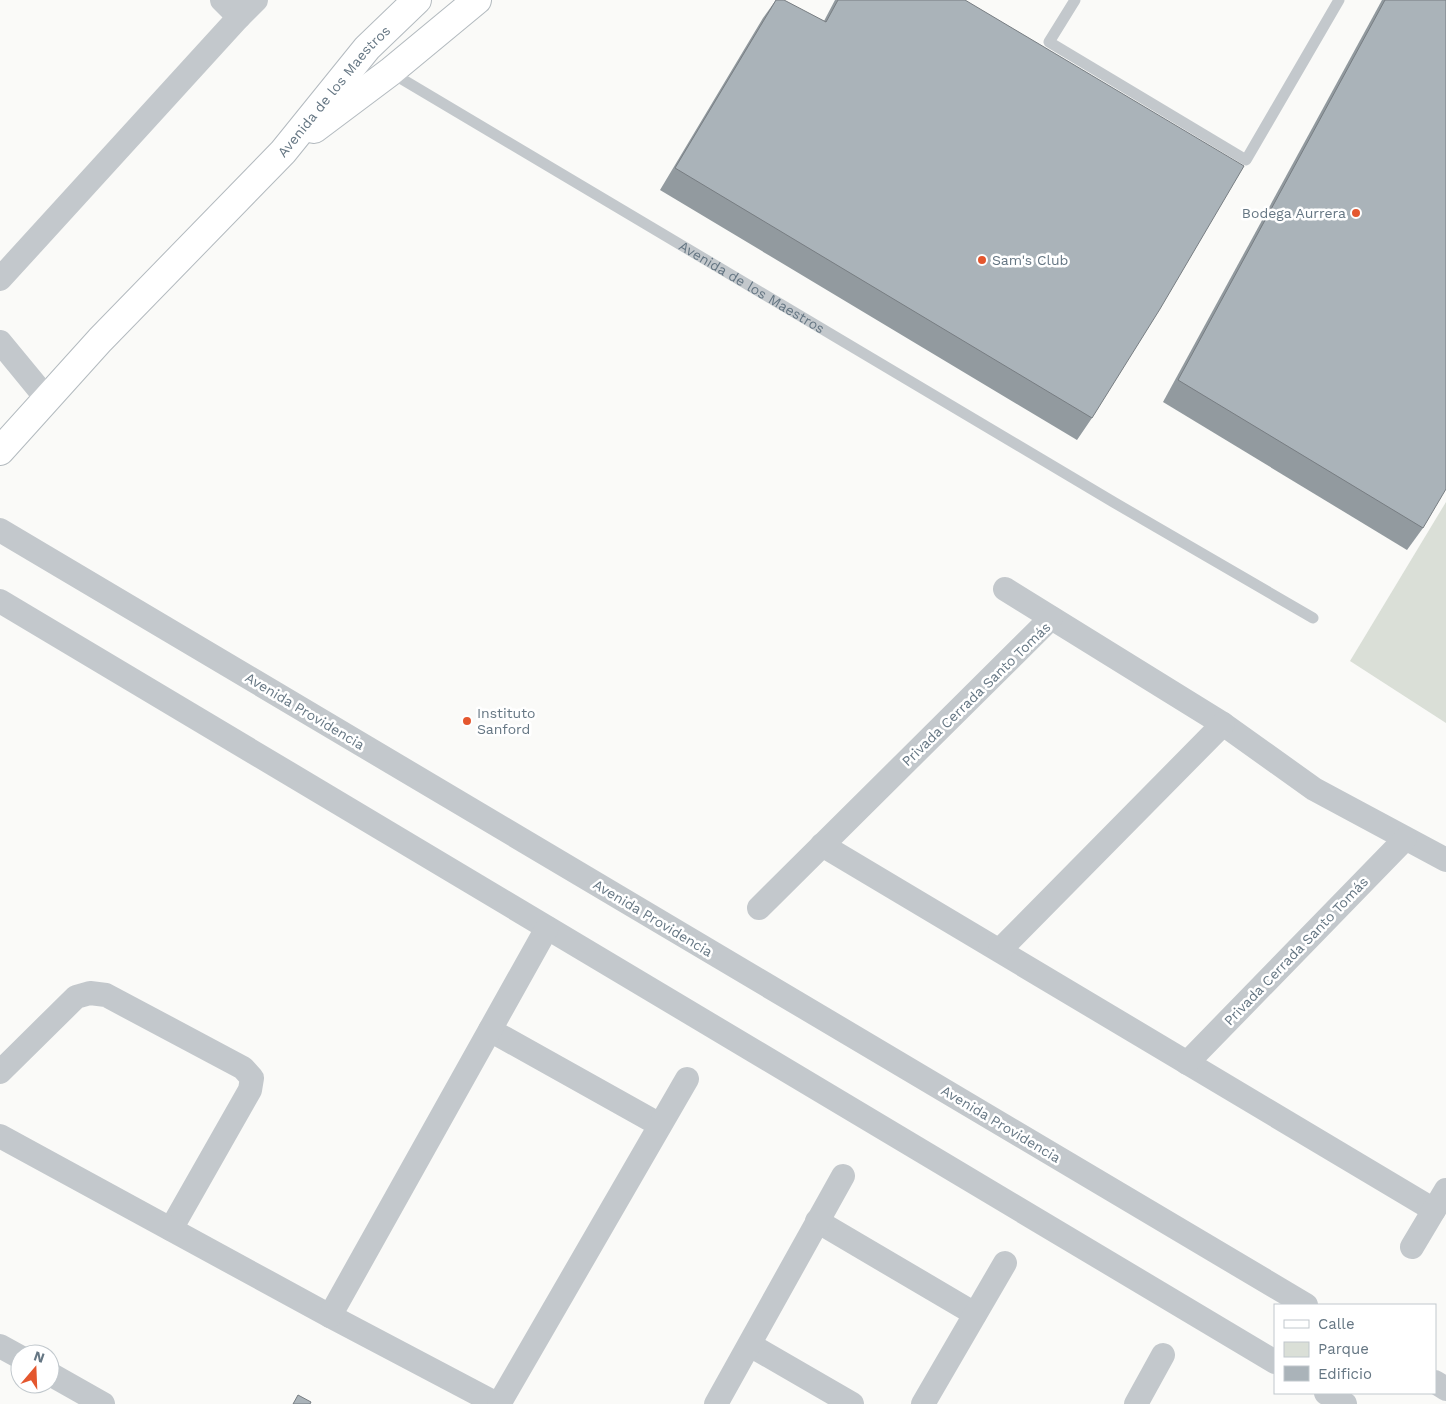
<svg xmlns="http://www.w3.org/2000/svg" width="1446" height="1404" viewBox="0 0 1446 1404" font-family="'Work Sans',sans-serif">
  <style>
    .green { fill: #dadfd7 }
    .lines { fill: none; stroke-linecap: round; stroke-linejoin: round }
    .secondary-casing { stroke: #b3babf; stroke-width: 30 }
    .service { stroke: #c3c8cc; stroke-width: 11 }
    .minor { stroke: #c3c8cc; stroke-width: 24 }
    .secondary { stroke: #fff; stroke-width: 28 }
    .wall { fill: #929a9f }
    .building { fill: #aab3b9; stroke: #777d82 }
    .poi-dot { fill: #e4572e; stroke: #fff; stroke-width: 2 }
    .labels { text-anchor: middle; stroke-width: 5; stroke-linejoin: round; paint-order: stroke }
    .street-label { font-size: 14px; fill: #657683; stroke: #fff }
    .poi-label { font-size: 14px; fill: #657683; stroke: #fff; text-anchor: start }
  </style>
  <rect width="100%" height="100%" fill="#fafaf8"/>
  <path class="green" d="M 1446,502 L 1446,723 L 1350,661 Z"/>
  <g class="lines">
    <g class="secondary-casing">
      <g id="secondary">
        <path d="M 314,129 L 390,72 L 477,0"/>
        <path id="s2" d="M 0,451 L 100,340 L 283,152 L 367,48 L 417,0"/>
      </g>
    </g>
    <g class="service">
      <path d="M 1075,0 L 1049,42 L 1246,160 L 1339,0"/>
      <path id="s1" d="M 390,72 L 1115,503 L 1313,618"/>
    </g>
    <g class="minor">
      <path d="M 222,0 L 239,17"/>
      <path d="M 0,279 L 239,17 L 256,0"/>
      <path d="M 0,342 L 47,399"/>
      <path d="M 0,530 L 1306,1305"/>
      <path d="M 1005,589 L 1223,724 L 1314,789 L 1446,860"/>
      <path d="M 0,601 L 1275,1362"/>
      <path d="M 822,845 L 1434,1210"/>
      <path d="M 759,908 L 1051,618"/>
      <path d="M 1000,950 L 1223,724"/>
      <path d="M 490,1030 L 660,1125"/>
      <path d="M 1187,1063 L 1405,839"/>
      <path d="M 0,1072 L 76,997 L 90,993 L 106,995 L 243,1068 L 252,1078 L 250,1090 L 171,1229"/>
      <path d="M 0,1136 L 330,1316 L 497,1404"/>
      <path d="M 817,1221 L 975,1314"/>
      <path d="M 1412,1247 L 1446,1190"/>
      <path d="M 330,1316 L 547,928"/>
      <path d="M 750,1345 L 852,1404"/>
      <path d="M 0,1346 L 20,1357"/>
      <path d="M 50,1374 L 103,1404"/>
      <path d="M 1435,1382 L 1446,1389"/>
      <path d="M 1326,1393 L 1345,1404"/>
      <path d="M 499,1404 L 687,1079"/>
      <path d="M 716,1404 L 843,1176"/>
      <path d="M 923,1404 L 1005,1263"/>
      <path d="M 1136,1404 L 1163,1355"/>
    </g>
    <use href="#secondary" class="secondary"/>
  </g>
  <g class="wall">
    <path d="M 776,0 L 824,21 L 835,0 L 965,0 L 1092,418 L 1077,440 L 660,190 L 763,18 Z"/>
    <path d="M 1382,0 L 1446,0 L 1423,528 L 1407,550 L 1163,402 Z"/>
  </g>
  <g class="building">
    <path d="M 776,0 L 784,0 L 826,22 L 838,0 L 965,0 L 1244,166 L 1160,309 L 1092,418 L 675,168 Z"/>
    <path d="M 1385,0 L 1446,0 L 1446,489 L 1423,528 L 1178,380 Z"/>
    <path d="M 298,1395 L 311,1402 L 310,1404 L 293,1404 Z"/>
  </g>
  <g class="poi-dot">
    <circle cx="1356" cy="213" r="5"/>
    <circle cx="982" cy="260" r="5"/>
    <circle cx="467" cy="721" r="5"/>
  </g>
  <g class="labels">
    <g class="street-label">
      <text dy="5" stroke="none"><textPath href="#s2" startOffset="491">Avenida de los Maestros</textPath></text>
      <text dy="5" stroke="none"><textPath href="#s1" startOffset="421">Avenida de los Maestros</textPath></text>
      <text transform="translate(976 694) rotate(-44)" y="5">Privada Cerrada Santo Tomás</text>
      <text transform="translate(305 711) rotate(31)" y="5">Avenida Providencia</text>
      <text transform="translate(653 918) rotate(31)" y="5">Avenida Providencia</text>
      <text transform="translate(1296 951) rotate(-46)" y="5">Privada Cerrada Santo Tomás</text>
      <text transform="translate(1001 1124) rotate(31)" y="5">Avenida Providencia</text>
    </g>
    <g class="poi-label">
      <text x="1346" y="218" text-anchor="end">Bodega Aurrera</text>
      <text x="992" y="265">Sam's Club</text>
      <text x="477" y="718">Instituto<tspan x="477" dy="16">Sanford</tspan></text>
    </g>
  </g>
  <rect x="1274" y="1304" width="162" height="90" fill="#ffffff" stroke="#c1c8cd"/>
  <rect x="1284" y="1320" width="25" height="8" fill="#ffffff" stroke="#c1c8cd"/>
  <text x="1318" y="1329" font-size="15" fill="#657683">Calle</text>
  <rect x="1284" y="1342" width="25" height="15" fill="#dadfd7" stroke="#c1c8cd"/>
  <text x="1318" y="1354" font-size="15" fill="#657683">Parque</text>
  <rect x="1284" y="1366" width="25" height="15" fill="#aab3b9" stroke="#c1c8cd"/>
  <text x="1318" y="1379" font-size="15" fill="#657683">Edificio</text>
  <g transform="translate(35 1369) rotate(19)"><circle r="24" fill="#ffffff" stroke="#c1c8cd"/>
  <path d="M0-4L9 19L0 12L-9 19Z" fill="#e4572e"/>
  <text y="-8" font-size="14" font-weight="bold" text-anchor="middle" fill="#657683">N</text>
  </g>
</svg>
